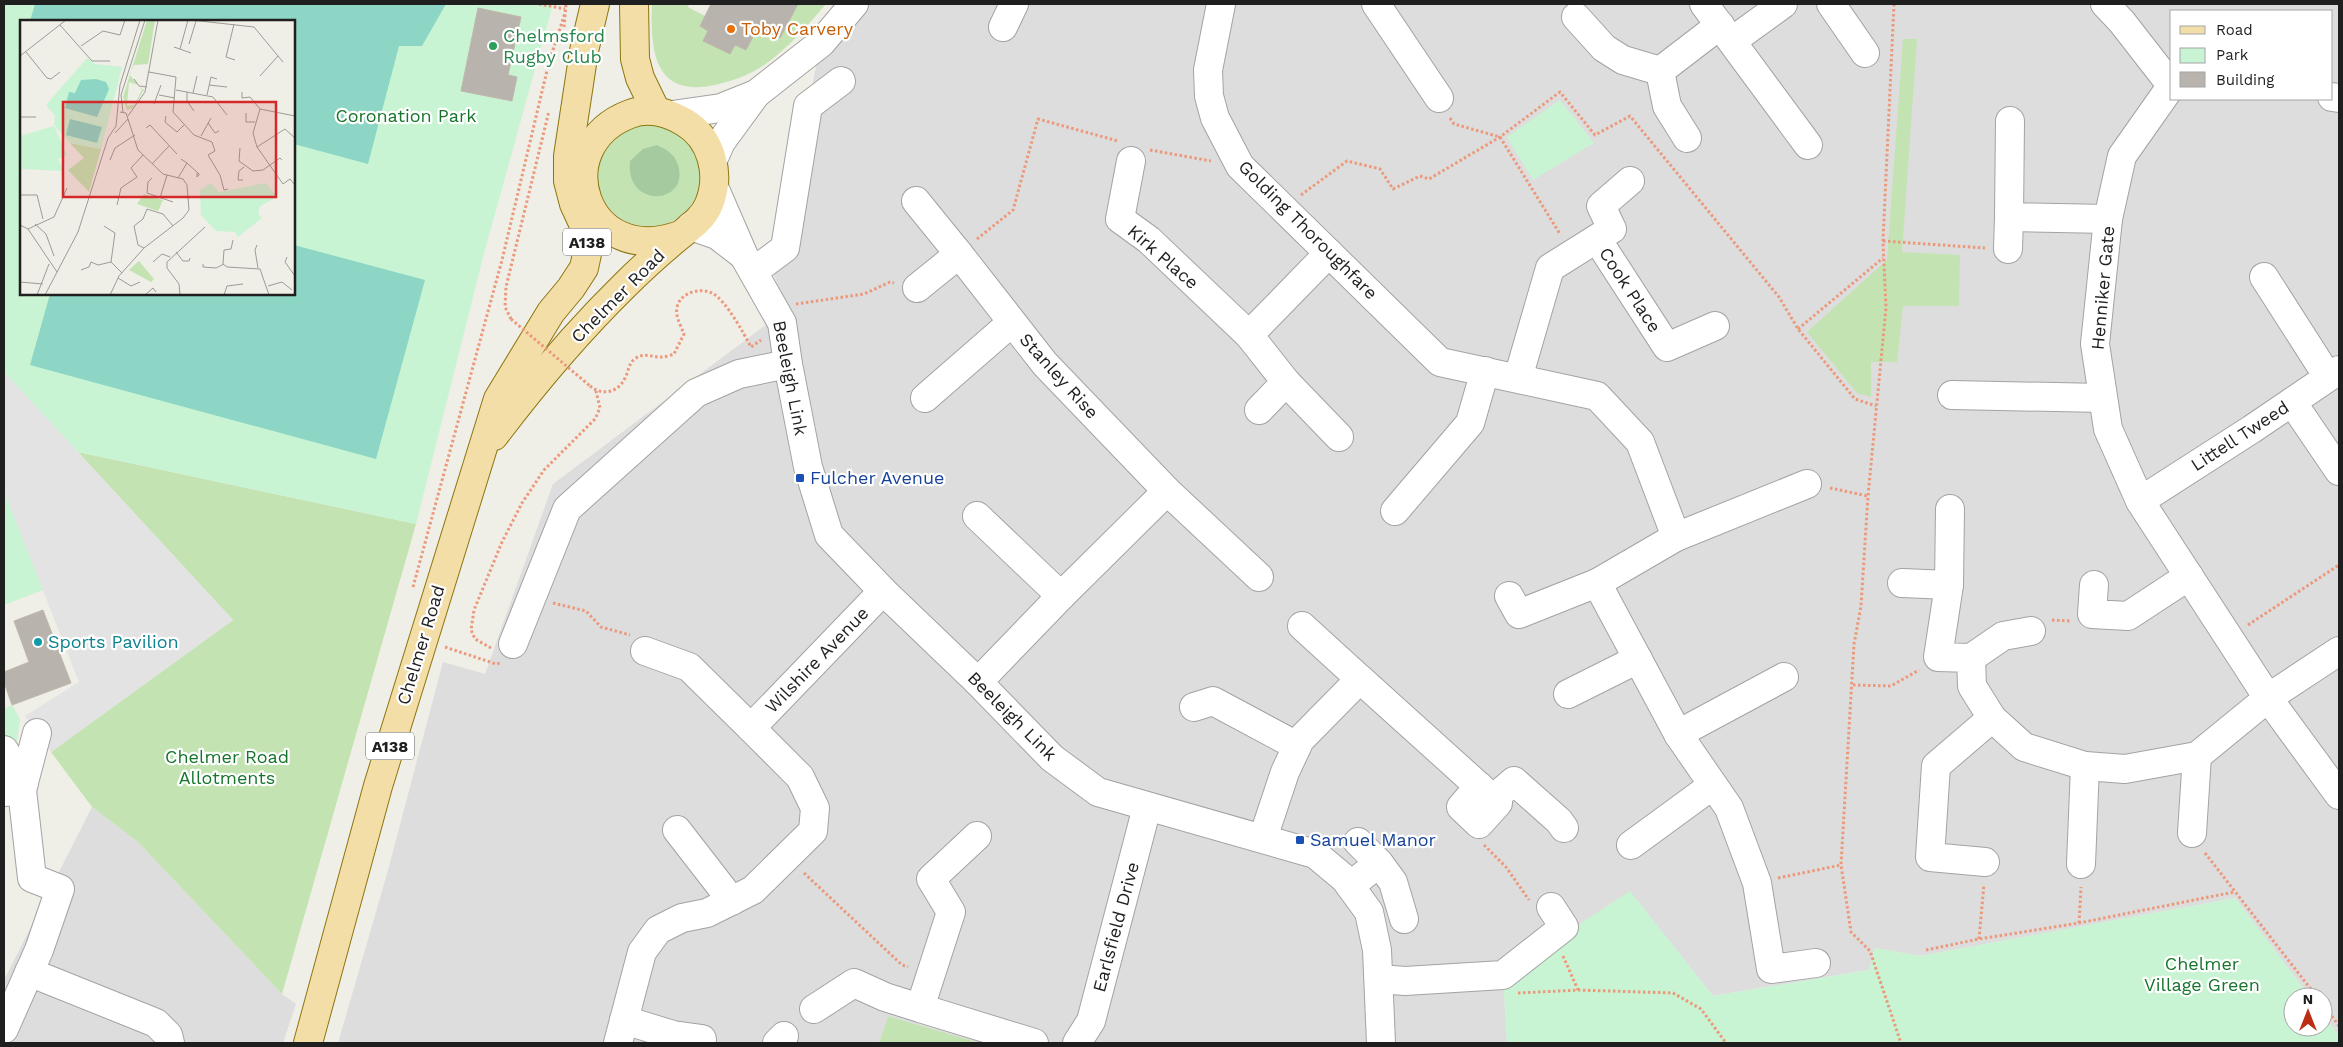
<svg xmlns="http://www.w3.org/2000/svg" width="2343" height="1047" viewBox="0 0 2343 1047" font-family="'Work Sans',sans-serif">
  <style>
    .residential { fill: #ddd; fill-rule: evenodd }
    .grass { fill: #c3e4b2 }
    .forest { fill: #a5caa0 }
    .park { fill: #c8f4d3; fill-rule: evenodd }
    .pitch { fill: #8dd6c5 }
    .parking { fill: #e3e3e3 }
    .building { fill: #b8b4ad; stroke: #bfb7aa }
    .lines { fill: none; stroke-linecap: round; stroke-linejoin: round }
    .minor-casing { stroke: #a3a3a3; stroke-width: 30 }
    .major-casing { stroke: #8c760f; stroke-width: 30 }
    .path { stroke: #ec987a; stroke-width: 3; stroke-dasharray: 2.5 2.5; stroke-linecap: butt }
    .minor { stroke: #fff; stroke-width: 28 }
    .major { stroke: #f3dea8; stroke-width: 28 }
    .path-bridge { stroke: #ec987a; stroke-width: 3; stroke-dasharray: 2.5 2.5; stroke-linecap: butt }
    .food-dot { fill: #e8710a; stroke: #fff; stroke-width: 2 }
    .leisure-dot { fill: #2e9e5b; stroke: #fff; stroke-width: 2 }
    .transit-dot { fill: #1a4fb4; stroke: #fff; stroke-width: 2 }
    .culture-dot { fill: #0f9aa8; stroke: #fff; stroke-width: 2 }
    .labels { text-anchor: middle; stroke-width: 4.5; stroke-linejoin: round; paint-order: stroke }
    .shield { fill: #fff; stroke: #626262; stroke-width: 1 }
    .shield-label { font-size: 16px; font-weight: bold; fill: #1f1f1f }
    .food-label { font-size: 18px; fill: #c56008; stroke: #fff; text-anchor: start }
    .leisure-label { font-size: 18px; fill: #27864d; stroke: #fff; text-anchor: start }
    .park-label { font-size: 18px; fill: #17742d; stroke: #fff }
    .street-label { font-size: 18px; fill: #1f1f1f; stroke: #fff }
    .transit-label { font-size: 18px; fill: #164399; stroke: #fff; text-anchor: start }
    .culture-label { font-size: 18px; fill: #0d838f; stroke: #fff; text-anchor: start }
    .inset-road { fill: none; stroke: #9c9b97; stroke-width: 1 }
    .view { fill: #d62828; fill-opacity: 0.15; stroke: #d62828; stroke-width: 2.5 }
    .inset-edge { fill: none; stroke: #1f1f1f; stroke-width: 2.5 }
  </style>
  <rect width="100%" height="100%" fill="#efeee7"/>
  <g class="residential">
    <path d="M 854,4 L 2339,4 L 2339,1036 L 2323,1014 L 2323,997 L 2310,997 L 2235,898 L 1920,956 L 1875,948 L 1869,970 L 1713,996 L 1630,892 L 1503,975 L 1507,1043 L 980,1043 L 888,1016 L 879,1043 L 338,1043 L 387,874 L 443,662 L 485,674 L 553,484 L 787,309 L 773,273 L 821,43 ZM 2172,11 L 2332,11 L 2332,99 L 2172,99 Z"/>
    <path d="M 92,807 L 138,842 L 282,994 L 296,1004 L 283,1043 L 4,1043 L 4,977 L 6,976 Z"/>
  </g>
  <g class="grass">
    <path d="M 652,4 L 689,4 L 688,7 L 705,16 L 700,26 L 708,31 L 703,41 L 730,54 L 735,45 L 746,50 L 758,27 L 780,38 L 798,4 L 826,4 C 808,25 790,46 767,63 C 752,74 734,81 715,85 C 654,98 650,51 652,4 Z"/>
    <path d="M 1903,39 L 1917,39 L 1902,252 L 1960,255 L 1959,306 L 1903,306 L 1897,362 L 1871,362 L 1871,397 L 1857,393 L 1807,332 L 1887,260 Z"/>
    <circle cx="649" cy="176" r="51"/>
    <path d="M 78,452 L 416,524 L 282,994 L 138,842 L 92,807 L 51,752 L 233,620 Z"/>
    <path d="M 888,1016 L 980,1043 L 879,1043 Z"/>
  </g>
  <path class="forest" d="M 657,145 C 669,151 676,155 679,169 C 686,205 625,208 630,161 L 643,149 Z"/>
  <g class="park">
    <path d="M 4,4 L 553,4 L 483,257 L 416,524 L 78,452 L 4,372 ZM 21,21 L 294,21 L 294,294 L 21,294 Z"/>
    <path d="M 1560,100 L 1594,143 L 1533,180 L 1507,137 Z"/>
    <path d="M 4,491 L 43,590 L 4,605 Z"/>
    <path d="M 12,705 L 20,719 L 14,762 L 4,763 L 4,709 Z"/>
    <path d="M 1630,891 L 1713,996 L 1869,970 L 1875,948 L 1920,956 L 2235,898 L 2310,997 L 2293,997 L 2293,1027 L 2323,1027 L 2323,1014 L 2339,1036 L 2339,1043 L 1507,1043 L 1503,975 Z"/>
  </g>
  <g class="pitch">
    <path d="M 35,4 L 446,4 L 422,46 L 399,46 L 368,164 L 294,144 L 294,21 L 30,21 Z"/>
    <path d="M 294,245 L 425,280 L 376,459 L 30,365 L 50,294 L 294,294 Z"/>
  </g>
  <path class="parking" d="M 4,372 L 233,620 L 51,752 L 25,716 L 79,682 L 4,491 Z"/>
  <g class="building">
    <path d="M 711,4 L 798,4 L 780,38 L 758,27 L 746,50 L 735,45 L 730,54 L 703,41 L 708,31 L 700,26 Z"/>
    <path d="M 478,8 L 521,17 L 508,75 L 517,77 L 512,101 L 461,91 Z"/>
    <path d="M 43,610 L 71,683 L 12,705 L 4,682 L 4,672 L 29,662 L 14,621 Z"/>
  </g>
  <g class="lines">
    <g class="minor-casing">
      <g id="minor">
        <path d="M 1221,4 L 1208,70 L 1209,96 L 1215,118 L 1240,166 L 1440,362 L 1597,396 L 1640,442 L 1676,537 L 1597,583 L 1678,734 L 1729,808 L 1757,883 L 1771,969 L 1816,963"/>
        <path d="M 1376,4 L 1439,98"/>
        <path d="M 1704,4 L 1808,145"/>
        <path d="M 1831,4 L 1865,53"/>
        <path d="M 2105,4 L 2122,22 L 2171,85"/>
        <path d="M 1576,17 L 1604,48 L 1623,60 L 1660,71 L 1667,106 L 1687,138"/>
        <path d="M 1003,27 L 1014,4"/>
        <path d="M 1732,41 L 1783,4"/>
        <path d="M 1660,71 L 1720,25"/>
        <path d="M 2172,85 L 2122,156 L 2108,219 L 2095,344 L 2108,429 L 2140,501 L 2268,698 L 2339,795"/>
        <path d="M 2332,97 L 2339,98"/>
        <path d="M 672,115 L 721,108 L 756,94"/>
        <path d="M 2010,121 L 2009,217 L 2108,219"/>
        <path d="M 713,160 L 721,142 L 756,94 L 821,43 L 854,4"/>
        <path d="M 1131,161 L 1120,219 L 1149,240 L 1249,335 L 1329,253"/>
        <path d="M 714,187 L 744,256 L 782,323 L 788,364 L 808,467 L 829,535 L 883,591 L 978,682 L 1052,758 L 1098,792 L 1315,854 L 1345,879 L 1369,912 L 1377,950 L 1381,1043"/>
        <path d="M 916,201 L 959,254"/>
        <path d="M 691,226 L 717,235 L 743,255"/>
        <path d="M 1597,239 L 1667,347 L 1715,326"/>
        <path d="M 2008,249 L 2009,217"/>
        <path d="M 754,271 L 785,248 L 808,106 L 841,81"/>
        <path d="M 2264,277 L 2328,377"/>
        <path d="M 917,288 L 959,254 L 1045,364 L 1167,491 L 1259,577"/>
        <path d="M 1249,335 L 1286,382 L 1259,410"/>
        <path d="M 1518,378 L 1550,268 L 1612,229 L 1601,206 L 1630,181"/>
        <path d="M 1286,382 L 1339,437"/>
        <path d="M 1952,395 L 2103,398"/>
        <path d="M 925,398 L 1011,323"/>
        <path d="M 2292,402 L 2339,471"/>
        <path d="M 2140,501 L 2252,429 L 2339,370"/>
        <path d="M 1950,509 L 1949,585 L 1938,657 L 1971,658 L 1972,686 L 1992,718 L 2024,747 L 2085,766 L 2125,769 L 2197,756 L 2268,698 L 2339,651"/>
        <path d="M 1395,511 L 1470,423 L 1485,371"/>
        <path d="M 977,516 L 1061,596"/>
        <path d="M 1676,537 L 1807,484"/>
        <path d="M 1902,583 L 1949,585"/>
        <path d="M 2094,585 L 2092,614 L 2128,616 L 2189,576"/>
        <path d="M 1509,596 L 1519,614 L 1597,583"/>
        <path d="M 513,644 L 567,509 L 696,393 L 739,374 L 788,364"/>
        <path d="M 645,651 L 689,667 L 751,728"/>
        <path d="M 1971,658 L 2003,636 L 2031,631"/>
        <path d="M 1360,679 L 1493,799 L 1498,803 L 1479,824 L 1461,807 L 1479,786"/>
        <path d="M 978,682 L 1061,596 L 1167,491"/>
        <path d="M 1568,694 L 1638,659"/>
        <path d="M 1194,707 L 1213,701 L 1297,746"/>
        <path d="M 1678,734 L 1784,677"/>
        <path d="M 4,750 L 24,783"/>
        <path d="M 22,790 L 37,733"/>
        <path d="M 4,792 L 22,790 L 32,878 L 60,889 L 39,950 L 4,1029"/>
        <path d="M 1493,799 L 1514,781 L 1559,821 L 1564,828"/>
        <path d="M 677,830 L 732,901"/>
        <path d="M 2192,833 L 2197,756"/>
        <path d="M 977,836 L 931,879 L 951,912 L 920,1008 L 1034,1043"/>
        <path d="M 1263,838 L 1285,772 L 1300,740 L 1360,679 L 1302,626"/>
        <path d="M 1358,842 L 1379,863"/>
        <path d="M 1631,845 L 1713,785"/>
        <path d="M 1985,862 L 1930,857 L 1936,766 L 1992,718"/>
        <path d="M 2081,864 L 2085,766"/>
        <path d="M 1350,886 L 1379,863 L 1393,882 L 1404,919"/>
        <path d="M 29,972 L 156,1023 L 168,1035 L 170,1043"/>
        <path d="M 1379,979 L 1405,981 L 1503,975 L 1564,927 L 1551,907"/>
        <path d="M 814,1009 L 854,983 L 885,997 L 920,1008"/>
        <path d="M 624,1020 L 673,1035 L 702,1039"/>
        <path d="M 618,1043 L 642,952 L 658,930 L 682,918 L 707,913 L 753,890 L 813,831 L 815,808 L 800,777 L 751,728 L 883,591"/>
        <path d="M 777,1043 L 784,1036"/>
        <path d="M 1077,1043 L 1091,1021 L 1147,807"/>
      </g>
    </g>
    <g class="major-casing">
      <g id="major">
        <path d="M 634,4 L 635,59 L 640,78 L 656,111"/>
        <path d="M 494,436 C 534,383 577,332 625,285 C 642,268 660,252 678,237 C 690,227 703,219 709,204 C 721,175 712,138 684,122 C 667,112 649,107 630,114 C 545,146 585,270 680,235"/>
        <path d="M 308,1043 L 378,786 L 498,399 L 551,312 L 571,288 L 584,268 L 588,249 L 586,230 L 574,204 L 568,181 L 568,156 L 584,51 L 595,4"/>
      </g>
    </g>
    <g class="path">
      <path d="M 539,4 L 565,9"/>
      <path d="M 1894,4 L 1883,241 L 1886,308 L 1868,496 L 1861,606 L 1854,644 L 1841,865 L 1851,932 L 1870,951 L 1901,1043"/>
      <path d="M 564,27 L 566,4"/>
      <path d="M 1450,118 L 1454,124 L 1500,137 L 1560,234"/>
      <path d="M 1150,150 L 1211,161"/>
      <path d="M 1301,195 L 1347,161 L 1380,169 L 1393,189 L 1420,176 L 1429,179 L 1500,137 L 1560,92 L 1595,135 L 1630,116 L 1779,297 L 1798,329 L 1855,399 L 1876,406"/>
      <path d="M 977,239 L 1013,210 L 1038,119 L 1118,141"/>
      <path d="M 1883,241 L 1985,248"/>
      <path d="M 796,304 L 864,294 L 890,282 L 894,283"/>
      <path d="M 511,319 L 505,307 L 506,287 L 549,111"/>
      <path d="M 1798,329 L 1883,258"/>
      <path d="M 590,386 C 602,396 618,393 625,378 C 629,371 628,363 636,358 C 645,352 654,358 663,357 C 666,357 671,355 674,354 L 684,334 C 681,326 675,316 677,308 C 679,293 700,287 712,293 C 726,300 744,334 751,347 L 761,340"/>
      <path d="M 1830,488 L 1868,496"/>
      <path d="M 413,587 L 502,260 L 549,62 L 565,13"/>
      <path d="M 553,603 L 586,611 L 601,627 L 630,635"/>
      <path d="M 2052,620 L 2070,621"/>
      <path d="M 2248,625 L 2339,565"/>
      <path d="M 445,647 L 496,664 L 500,663"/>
      <path d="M 491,648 L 475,639 L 471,630 L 474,610 L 502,542 L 522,503 L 544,470 L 595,419 L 600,408 L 596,391"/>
      <path d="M 1853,685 L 1891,686 L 1919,670"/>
      <path d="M 1484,845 L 1506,867 L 1529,900"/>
      <path d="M 2205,853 L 2317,997"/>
      <path d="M 804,873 L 902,965 L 908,967"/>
      <path d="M 1778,878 L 1841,865"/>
      <path d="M 2079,923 L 2081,887"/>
      <path d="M 1979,939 L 1984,884"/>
      <path d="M 1926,950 L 1979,939 L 2079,923 L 2234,892"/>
      <path d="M 1563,956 L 1578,990"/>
      <path d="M 1518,993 L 1578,990 L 1673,993 L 1701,1009 L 1726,1043"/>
      <path d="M 2323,1004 L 2339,1026"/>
    </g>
    <use href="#minor" class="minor"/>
    <use href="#major" class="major"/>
    <path class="path-bridge" d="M 511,319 L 590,386"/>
  </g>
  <circle class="food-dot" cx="731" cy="29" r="5"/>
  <circle class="leisure-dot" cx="493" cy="46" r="5"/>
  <g class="transit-dot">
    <rect x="795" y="473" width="10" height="10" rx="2.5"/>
    <rect x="1295" y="835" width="10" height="10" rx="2.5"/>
  </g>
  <circle class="culture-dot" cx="38" cy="642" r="5"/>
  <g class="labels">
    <g class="shield">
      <rect x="563" y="228.5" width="48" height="27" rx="4"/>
      <rect x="366" y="732.5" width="48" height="27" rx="4"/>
    </g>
    <g class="shield-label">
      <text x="587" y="248">A138</text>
      <text x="390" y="752">A138</text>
    </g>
    <g class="food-label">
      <text x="741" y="35">Toby Carvery</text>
    </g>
    <g class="leisure-label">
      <text x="503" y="42">Chelmsford<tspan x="503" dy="21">Rugby Club</tspan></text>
    </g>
    <g class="park-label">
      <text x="406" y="122">Coronation Park</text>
      <text x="227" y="763">Chelmer Road<tspan x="227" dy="21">Allotments</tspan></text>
      <text x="2202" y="970">Chelmer<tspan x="2202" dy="21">Village Green</tspan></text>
    </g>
    <g class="street-label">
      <text transform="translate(1308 230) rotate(45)" y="6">Golding Thoroughfare</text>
      <text transform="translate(1163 257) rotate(41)" y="6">Kirk Place</text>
      <text transform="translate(2103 288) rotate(-85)" y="6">Henniker Gate</text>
      <text transform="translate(1630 290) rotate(57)" y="6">Cook Place</text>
      <text transform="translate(618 296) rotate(-45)" y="6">Chelmer Road</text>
      <text transform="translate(1059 376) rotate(48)" y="6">Stanley Rise</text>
      <text transform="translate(790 378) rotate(79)" y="6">Beeleigh Link</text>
      <text transform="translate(2240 436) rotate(-33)" y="6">Littell Tweed</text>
      <text transform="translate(421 645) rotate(-73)" y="6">Chelmer Road</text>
      <text transform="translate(817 660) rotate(-46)" y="6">Wilshire Avenue</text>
      <text transform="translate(1012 716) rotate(45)" y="6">Beeleigh Link</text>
      <text transform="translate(1116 927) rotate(-75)" y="6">Earlsfield Drive</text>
    </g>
    <g class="transit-label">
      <text x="810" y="484">Fulcher Avenue</text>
      <text x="1310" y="846">Samuel Manor</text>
    </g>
    <g class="culture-label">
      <text x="48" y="648">Sports Pavilion</text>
    </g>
  </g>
  <g transform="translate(20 20)">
    <rect width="275" height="275" fill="#efeee7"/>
    <path d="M 127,0 L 135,0 L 128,44 L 114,45 L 112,49 L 110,55 L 118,65 L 109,62 L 107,86 L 114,85 L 122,70 L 119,67 L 124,70 L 113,88 L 107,90 L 103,77 ZM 50,123 L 81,129 L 69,172 L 48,150 L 64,138 ZM 124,174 L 143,180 L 138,191 L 117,184 ZM 119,241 L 134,259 L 131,262 L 109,250 Z" fill="#c3e4b2"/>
    <path d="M 67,38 L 75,44 L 102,47 L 81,129 L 50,123 L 34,105 L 35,96 L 26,85 ZM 34,106 L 47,135 L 38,139 L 44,151 L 2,149 L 0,116 ZM 191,163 L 199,172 L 246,163 L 257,177 L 240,186 L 238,194 L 242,198 L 218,217 L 215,212 L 196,211 L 181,195 L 180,170 Z" fill="#c8f4d3"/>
    <path d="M 76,59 L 86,62 L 89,69 L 77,97 L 45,88 L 49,72 L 55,73 L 61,60 ZM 50,99 L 82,107 L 77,123 L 46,115 Z" fill="#8dd6c5"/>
    <path class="inset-road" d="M 171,0 L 234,7 L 263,42M 214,4 L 206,37 L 215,40M 40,5 L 72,41 L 90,41M 169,24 L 176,1M 61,26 L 83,11 L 100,15 L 105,0M 154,27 L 171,33M 160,29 L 168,0M 6,32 L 27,58 L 31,59 L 40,52M 0,36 L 46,0M 129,52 L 156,57 L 153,92 L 174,115 L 192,122 L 195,131 L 188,135 L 200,155 L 204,170 L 208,169M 240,56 L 258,36M 114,59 L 119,66 L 127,67M 189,65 L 207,67M 156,70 L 193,77 L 207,95M 167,72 L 167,81 L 174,91M 222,72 L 222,78 L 230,77 L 240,89M 173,73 L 177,56M 139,75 L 155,78M 187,75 L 191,57 L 197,59M 134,84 L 141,65M 103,92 L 101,75 L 125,0M 226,93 L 226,102 L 235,102M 108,96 L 125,72 L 138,0M 146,96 L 145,102 L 157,112 L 164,105M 275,96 L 240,89 L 233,113 L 237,127 L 263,164 L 270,159 L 275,165M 0,97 L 16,97M 188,103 L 195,113 L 199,111M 126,108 L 130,105 L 157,134M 95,113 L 108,99 L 106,93 L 100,92M 181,116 L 191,98M 237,127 L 265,109 L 275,118M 220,128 L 219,141 L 233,151 L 243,150 L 260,138 L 262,140M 90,140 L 95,128 L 115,115M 167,143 L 179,154 L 179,155 L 177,157 L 177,153M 132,144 L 149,126M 132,158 L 128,162 L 127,173 L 153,182M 158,158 L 167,143 L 161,139M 223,160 L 218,160 L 219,151 L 224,147M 0,175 L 17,175 L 23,199M 140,178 L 147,155M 97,185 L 101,168 L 117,157 L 111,148 L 123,135M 15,204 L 26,214 L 34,236M 0,205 L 8,209 L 37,252M 84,206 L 95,213 L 91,242 L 102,253M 8,209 L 34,197 L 47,168M 213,220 L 211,229 L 204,230 L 203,244 L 207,247 L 240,249 L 249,275M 237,225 L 235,230 L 238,248M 124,228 L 118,225 L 114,206 L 123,199 L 127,189 L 143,194 L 153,206M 156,232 L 163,241 L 169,241 L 170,238M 267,237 L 265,242 L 275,256M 133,242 L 142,234 L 150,237M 183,244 L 183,247 L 196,248 L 204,244M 61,250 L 69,247 L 71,242 L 78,245 L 91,242M 98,258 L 111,266 L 120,262M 0,262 L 23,264M 248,266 L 262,262 L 272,270M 17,275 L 29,244M 25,275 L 58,212 L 88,118 L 96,106 L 100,65 L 120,0M 90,275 L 99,256 L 124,228 L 163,198 L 169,190 L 167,165 L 163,159 L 143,154 L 118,130 L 108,99M 125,275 L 133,268 L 136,272M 160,275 L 159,264 L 147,248 L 147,242 L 185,207M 204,275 L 207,266 L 223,264"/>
    <path class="view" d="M 43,82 L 256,82 L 256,177 L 43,177 Z"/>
    <rect width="275" height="275" class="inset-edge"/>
  </g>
  <rect width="2343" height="1047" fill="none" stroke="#1f1f1f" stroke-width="10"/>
  <rect x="2170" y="10" width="162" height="90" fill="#ffffff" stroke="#a5a5a5"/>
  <rect x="2180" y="26" width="25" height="8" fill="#f3dea8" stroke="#a5a5a5"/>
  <text x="2216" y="35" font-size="15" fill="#1f1f1f">Road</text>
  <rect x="2180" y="48" width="25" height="15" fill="#c8f4d3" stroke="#a5a5a5"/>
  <text x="2216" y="60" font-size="15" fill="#1f1f1f">Park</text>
  <rect x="2180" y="72" width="25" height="15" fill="#b8b4ad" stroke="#a5a5a5"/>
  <text x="2216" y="85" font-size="15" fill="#1f1f1f">Building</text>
  <g transform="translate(2308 1012)"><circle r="24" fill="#ffffff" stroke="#a5a5a5"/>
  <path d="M0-4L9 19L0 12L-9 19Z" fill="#bb2e14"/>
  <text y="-8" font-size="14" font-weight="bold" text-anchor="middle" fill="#1f1f1f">N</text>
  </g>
</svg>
